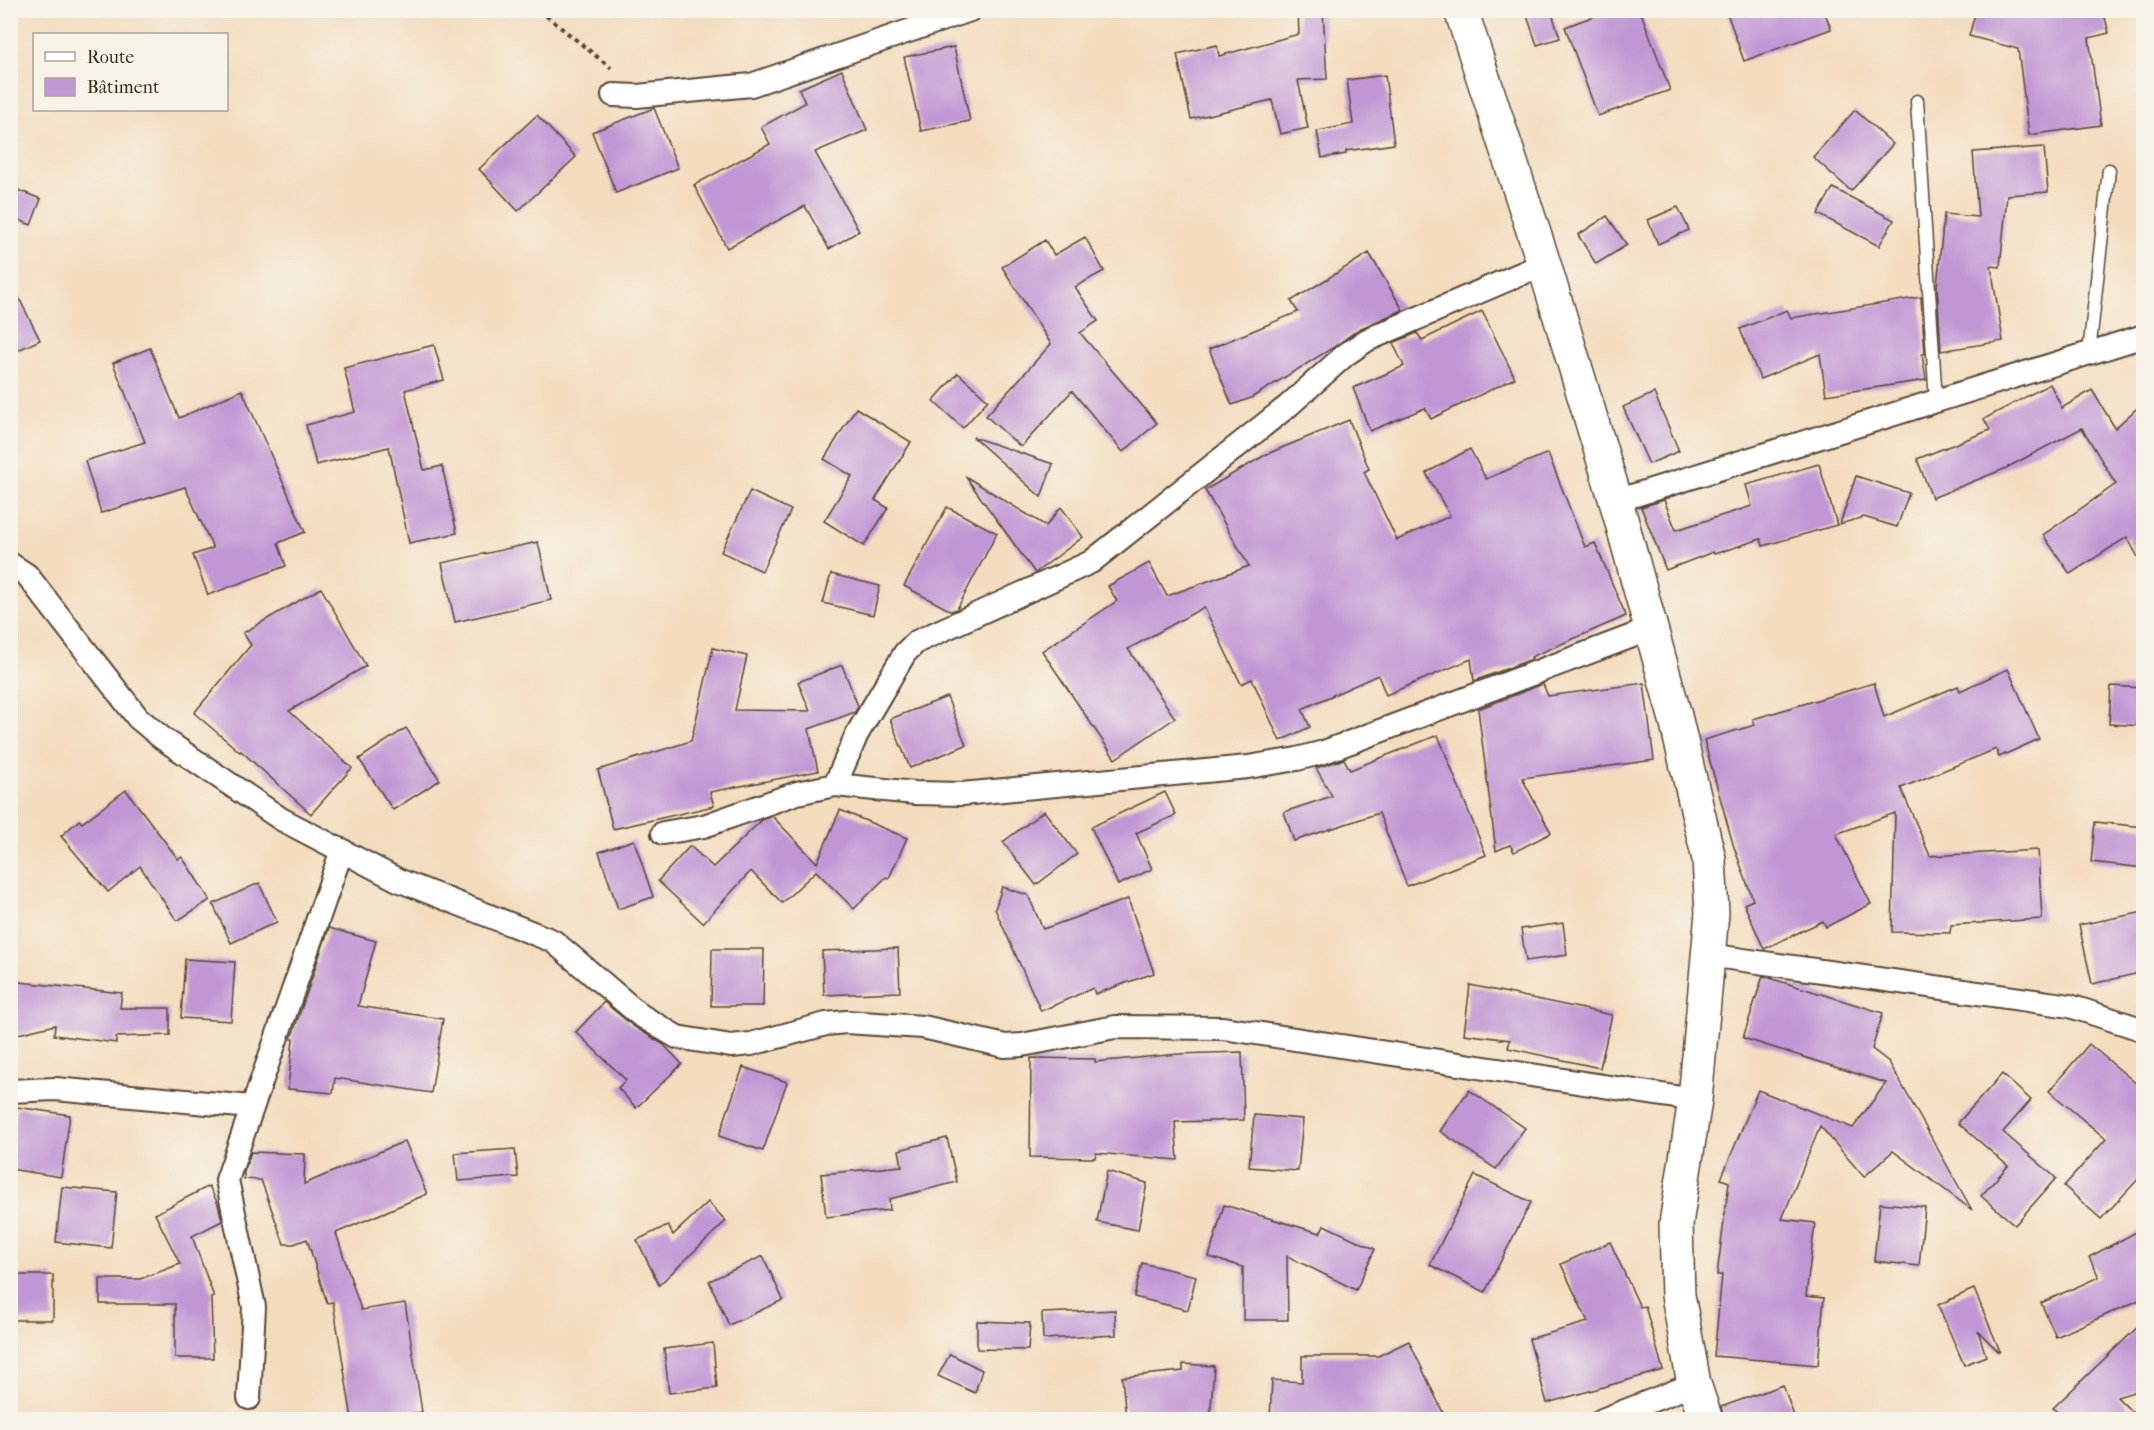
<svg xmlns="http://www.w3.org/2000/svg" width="2154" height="1430" viewBox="0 0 2154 1430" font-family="'IM FELL French Canon',serif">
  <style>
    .building { fill: #c096d4 }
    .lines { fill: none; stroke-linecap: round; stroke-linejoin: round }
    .lane-casing { stroke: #574536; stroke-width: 15 }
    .street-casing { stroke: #574536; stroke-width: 26 }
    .secondary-casing { stroke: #574536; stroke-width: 36 }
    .path { stroke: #574536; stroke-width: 4; stroke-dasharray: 4.5 4.5; stroke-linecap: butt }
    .lane { stroke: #fff; stroke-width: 12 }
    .street { stroke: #fff; stroke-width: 22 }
    .secondary { stroke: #fff; stroke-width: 33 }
  </style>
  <rect width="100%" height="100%" fill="#f7f3e8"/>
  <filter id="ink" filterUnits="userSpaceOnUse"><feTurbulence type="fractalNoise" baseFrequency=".0167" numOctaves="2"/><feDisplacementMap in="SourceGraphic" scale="12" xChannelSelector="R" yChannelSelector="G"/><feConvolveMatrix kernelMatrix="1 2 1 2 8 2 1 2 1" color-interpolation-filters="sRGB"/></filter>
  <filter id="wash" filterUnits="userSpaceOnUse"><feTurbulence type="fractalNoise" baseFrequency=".008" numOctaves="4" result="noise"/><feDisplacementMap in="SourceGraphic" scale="24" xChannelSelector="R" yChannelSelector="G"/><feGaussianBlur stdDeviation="1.35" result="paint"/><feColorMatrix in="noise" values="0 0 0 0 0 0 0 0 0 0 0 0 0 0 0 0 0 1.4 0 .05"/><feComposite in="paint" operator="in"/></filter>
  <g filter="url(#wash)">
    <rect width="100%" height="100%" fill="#f3dcbe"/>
    <g id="blocks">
      <g class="building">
        <path d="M 1298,10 L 1323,10 L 1327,79 L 1298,80 L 1308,128 L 1280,134 L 1272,100 L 1191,119 L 1177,54 L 1217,45 L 1219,56 L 1299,34 Z"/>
        <path d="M 1525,10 L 1551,10 L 1560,38 L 1537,45 Z"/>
        <path d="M 1610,10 L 1640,10 L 1670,90 L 1598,116 L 1565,27 Z"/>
        <path d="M 1726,10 L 1824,10 L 1831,29 L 1744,61 Z"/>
        <path d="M 1976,10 L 2103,10 L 2109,33 L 2089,38 L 2101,125 L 2029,135 L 2018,49 L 1969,36 Z"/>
        <path d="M 954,47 L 970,121 L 921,131 L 904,57 Z"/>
        <path d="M 842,70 L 867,130 L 815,152 L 859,231 L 829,249 L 805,206 L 727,248 L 694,185 L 770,144 L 761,127 L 805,103 L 799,89 Z"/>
        <path d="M 1385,75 L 1394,144 L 1346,151 L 1346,154 L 1322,158 L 1317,131 L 1353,124 L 1347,80 Z"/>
        <path d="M 654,108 L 678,168 L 616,193 L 592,132 Z"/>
        <path d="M 1855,110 L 1893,144 L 1851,191 L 1813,157 Z"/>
        <path d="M 537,115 L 576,157 L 518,211 L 479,169 Z"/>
        <path d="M 2044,147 L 2048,192 L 2007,195 L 2000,267 L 1991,266 L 2003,341 L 1941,351 L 1937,286 L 1944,214 L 1978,217 L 1973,152 Z"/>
        <path d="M 10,187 L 41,199 L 31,225 L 10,216 Z"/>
        <path d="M 1833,188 L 1894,220 L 1879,246 L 1818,214 Z"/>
        <path d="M 1678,207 L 1689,230 L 1658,244 L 1648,220 Z"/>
        <path d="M 1607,216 L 1627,245 L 1596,264 L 1578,235 Z"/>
        <path d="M 1085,237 L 1104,271 L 1075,287 L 1098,321 L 1080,333 L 1157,423 L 1123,452 L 1072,391 L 1021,447 L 986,416 L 1051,344 L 1002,267 L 1045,240 L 1054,255 Z"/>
        <path d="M 1369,253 L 1403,310 L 1359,329 L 1334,347 L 1251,398 L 1232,405 L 1209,349 L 1298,312 L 1291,301 Z"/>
        <path d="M 10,280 L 40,340 L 10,354 Z"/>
        <path d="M 1921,297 L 1925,354 L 1922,354 L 1926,380 L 1826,395 L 1820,354 L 1760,379 L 1740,329 L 1787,310 L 1791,318 Z"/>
        <path d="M 1482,311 L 1515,378 L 1431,419 L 1425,408 L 1370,431 L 1353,388 L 1404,366 L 1393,343 L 1417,333 L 1422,340 Z"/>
        <path d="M 434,345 L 444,380 L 405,390 L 424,470 L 442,466 L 457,533 L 409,543 L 389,447 L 316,465 L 306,425 L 355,412 L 344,368 Z"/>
        <path d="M 150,348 L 179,418 L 242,390 L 305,532 L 278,543 L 286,566 L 208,595 L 193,555 L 213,548 L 185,487 L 101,513 L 85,461 L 145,442 L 113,363 Z"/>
        <path d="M 958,373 L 988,400 L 963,428 L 933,401 Z"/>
        <path d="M 2050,384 L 2062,408 L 2092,390 L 2115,428 L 2144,402 L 2144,568 L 2127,537 L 2070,574 L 2043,535 L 2116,484 L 2082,428 L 2004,469 L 1932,498 L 1917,459 L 1990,430 L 1984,419 Z"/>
        <path d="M 1654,393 L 1679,451 L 1649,464 L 1623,407 Z"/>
        <path d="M 856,408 L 911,442 L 875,500 L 888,508 L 864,546 L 824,521 L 852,476 L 824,459 Z"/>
        <path d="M 1349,420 L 1369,469 L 1364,472 L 1397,540 L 1450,516 L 1426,473 L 1470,449 L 1486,479 L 1548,453 L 1585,547 L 1595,543 L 1626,616 L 1531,657 L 1532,659 L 1474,681 L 1471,659 L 1386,695 L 1378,675 L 1302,709 L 1310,727 L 1280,741 L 1252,679 L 1241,684 L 1204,607 L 1128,649 L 1175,718 L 1115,759 L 1042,651 L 1117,601 L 1108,586 L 1149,563 L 1167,596 L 1249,566 L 1205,490 L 1267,454 Z"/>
        <path d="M 973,437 L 1053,464 L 1041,497 Z"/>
        <path d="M 1819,464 L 1837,525 L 1763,546 L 1761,539 L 1714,554 L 1713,552 L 1666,570 L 1641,507 L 1664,500 L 1676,530 L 1752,506 L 1746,485 Z"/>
        <path d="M 965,476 L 1046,526 L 1061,507 L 1083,537 L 1035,573 Z"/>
        <path d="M 1856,476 L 1909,493 L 1897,527 L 1864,517 L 1840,524 Z"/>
        <path d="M 750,491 L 791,510 L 762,571 L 721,552 Z"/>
        <path d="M 947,507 L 997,533 L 957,609 L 951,611 L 904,586 Z"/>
        <path d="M 538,542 L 551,600 L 455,622 L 442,563 Z"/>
        <path d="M 831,574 L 880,586 L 873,615 L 823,603 Z"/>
        <path d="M 321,588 L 366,666 L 289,711 L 352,768 L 311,814 L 241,751 L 240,752 L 194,713 L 251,645 L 243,633 Z"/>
        <path d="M 713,648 L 747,656 L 735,710 L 810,711 L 798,682 L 842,665 L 858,706 L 855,712 L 809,729 L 818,771 L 710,792 L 714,806 L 613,829 L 598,770 L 691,741 Z"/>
        <path d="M 2008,669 L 2039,739 L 1999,757 L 1996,749 L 1901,788 L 1930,856 L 2038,850 L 2042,919 L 1951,925 L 1950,933 L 1892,932 L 1895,813 L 1836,834 L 1871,904 L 1826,927 L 1823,921 L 1764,949 L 1744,904 L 1753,900 L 1733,844 L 1704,740 L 1755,725 L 1753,719 L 1874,683 L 1884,717 L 1958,686 L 1960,691 Z"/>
        <path d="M 1644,683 L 1654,760 L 1522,778 L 1551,833 L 1514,852 L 1510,845 L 1496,851 L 1478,709 L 1543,684 L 1548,696 Z"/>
        <path d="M 2111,686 L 2144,688 L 2144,726 L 2109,724 Z"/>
        <path d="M 947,697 L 966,745 L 910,768 L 890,719 Z"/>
        <path d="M 406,728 L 440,780 L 393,810 L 359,759 Z"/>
        <path d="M 1438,735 L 1486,855 L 1407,886 L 1379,813 L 1294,841 L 1284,812 L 1332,796 L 1316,768 L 1344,759 L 1350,770 Z"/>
        <path d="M 126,790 L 178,859 L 182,857 L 210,900 L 177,921 L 140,866 L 108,892 L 61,836 L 79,820 L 82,823 Z"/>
        <path d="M 1165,792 L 1176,815 L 1136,833 L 1152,869 L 1118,885 L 1091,827 Z"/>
        <path d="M 840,810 L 907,838 L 889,878 L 886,877 L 854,909 L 816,871 L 782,903 L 751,871 L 703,923 L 658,881 L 690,846 L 713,867 L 762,820 L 772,816 L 817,863 Z"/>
        <path d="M 1044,811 L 1077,854 L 1036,885 L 1003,842 Z"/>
        <path d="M 2095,822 L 2144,827 L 2144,868 L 2091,862 Z"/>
        <path d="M 634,840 L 653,897 L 618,909 L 599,852 Z"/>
        <path d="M 259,883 L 277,922 L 231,943 L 213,904 Z"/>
        <path d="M 1002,887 L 1028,895 L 1043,929 L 1128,899 L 1154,973 L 1095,994 L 1093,988 L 1041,1011 L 995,909 Z"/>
        <path d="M 2144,912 L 2144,972 L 2092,984 L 2079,925 Z"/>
        <path d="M 1563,923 L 1567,955 L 1526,961 L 1521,929 Z"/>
        <path d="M 329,928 L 376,941 L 358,1006 L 443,1019 L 431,1093 L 335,1078 L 333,1093 L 288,1089 L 293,1039 L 291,1039 Z"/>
        <path d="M 898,948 L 900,992 L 824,995 L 822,951 Z"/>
        <path d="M 712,949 L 764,949 L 763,1006 L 711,1006 Z"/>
        <path d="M 185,959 L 235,962 L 231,1021 L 181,1018 Z"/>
        <path d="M 1763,976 L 1883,1013 L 1872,1049 L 1889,1062 L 1972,1210 L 1893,1151 L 1864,1177 L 1820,1126 L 1782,1219 L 1815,1223 L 1806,1296 L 1824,1298 L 1818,1365 L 1714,1356 L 1722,1275 L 1717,1275 L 1729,1182 L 1721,1179 L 1758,1090 L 1853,1128 L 1886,1083 L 1743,1038 Z"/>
        <path d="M 10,981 L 122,993 L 120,1008 L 170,1008 L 170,1035 L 116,1037 L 116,1043 L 54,1035 L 55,1025 L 10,1036 Z"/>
        <path d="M 1470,985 L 1612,1015 L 1600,1068 L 1508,1048 L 1510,1040 L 1464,1034 Z"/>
        <path d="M 604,1002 L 633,1026 L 664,1045 L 682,1064 L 636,1108 L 618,1088 L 626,1080 L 576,1032 Z"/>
        <path d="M 2089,1044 L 2144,1090 L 2144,1173 L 2101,1219 L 2064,1186 L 2106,1139 L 2049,1091 Z"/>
        <path d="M 1242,1052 L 1244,1120 L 1175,1122 L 1178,1160 L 1096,1153 L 1095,1158 L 1030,1157 L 1031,1058 L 1095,1059 L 1095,1062 L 1179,1054 Z"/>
        <path d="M 743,1067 L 787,1082 L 763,1151 L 719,1136 Z"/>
        <path d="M 2002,1074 L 2031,1100 L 2003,1132 L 2056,1178 L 2015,1225 L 1981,1196 L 2008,1166 L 1958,1123 Z"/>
        <path d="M 1469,1090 L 1525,1128 L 1496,1169 L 1440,1131 Z"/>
        <path d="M 17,1107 L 70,1115 L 61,1177 L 10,1169 L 10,1151 Z"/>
        <path d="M 1254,1115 L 1303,1119 L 1298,1171 L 1249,1167 Z"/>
        <path d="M 947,1138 L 957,1182 L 889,1199 L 890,1210 L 826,1217 L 821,1174 L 902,1166 L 899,1150 Z"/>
        <path d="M 405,1141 L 427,1194 L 336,1233 L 361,1310 L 405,1303 L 422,1412 L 375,1419 L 352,1419 L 333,1302 L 327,1303 L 307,1239 L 294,1244 L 284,1244 L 261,1180 L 244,1179 L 244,1172 L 251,1152 L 305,1154 L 304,1184 Z"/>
        <path d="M 515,1149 L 518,1177 L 458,1181 L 455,1153 Z"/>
        <path d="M 1107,1171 L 1147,1183 L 1138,1230 L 1097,1222 Z"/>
        <path d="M 1475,1175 L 1531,1202 L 1485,1292 L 1430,1265 Z"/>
        <path d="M 209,1186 L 218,1204 L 222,1221 L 192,1236 L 214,1297 L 211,1298 L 213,1358 L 175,1358 L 175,1304 L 100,1304 L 100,1279 L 140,1279 L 180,1264 L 155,1214 Z"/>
        <path d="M 62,1187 L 117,1192 L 111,1248 L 56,1242 Z"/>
        <path d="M 708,1202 L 726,1221 L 659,1285 L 637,1240 L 668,1225 L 673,1235 Z"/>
        <path d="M 1880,1203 L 1925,1207 L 1919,1266 L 1874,1261 Z"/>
        <path d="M 1224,1205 L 1320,1233 L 1324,1225 L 1375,1249 L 1356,1290 L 1287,1256 L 1288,1320 L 1243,1320 L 1243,1267 L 1209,1257 Z"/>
        <path d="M 2144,1228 L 2144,1298 L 2056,1337 L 2041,1303 L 2099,1277 L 2089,1257 Z"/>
        <path d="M 1610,1242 L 1640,1307 L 1645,1306 L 1663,1370 L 1547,1403 L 1529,1339 L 1588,1322 L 1561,1264 Z"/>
        <path d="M 763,1256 L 783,1300 L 729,1325 L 709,1281 Z"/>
        <path d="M 1142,1263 L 1196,1276 L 1188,1310 L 1134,1297 Z"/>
        <rect x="10" y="1275" width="43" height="45"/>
        <path d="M 1974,1289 L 2000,1351 L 1999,1352 L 1978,1331 L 1986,1356 L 1964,1365 L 1938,1305 Z"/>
        <path d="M 1115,1310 L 1116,1335 L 1043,1339 L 1042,1313 Z"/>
        <path d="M 977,1321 L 1030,1323 L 1028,1350 L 977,1349 Z"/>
        <path d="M 2144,1321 L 2144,1389 L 2117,1397 L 2139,1419 L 2064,1419 L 2053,1408 Z"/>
        <path d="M 1409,1341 L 1446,1419 L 1270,1419 L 1272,1380 L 1302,1382 L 1302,1356 L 1378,1356 Z"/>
        <path d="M 713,1343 L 717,1388 L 669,1393 L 664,1349 Z"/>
        <path d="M 950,1354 L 982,1370 L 975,1393 L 938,1376 Z"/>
        <path d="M 1183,1364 L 1214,1366 L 1210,1419 L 1126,1419 L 1122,1377 L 1183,1371 Z"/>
        <path d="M 1783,1385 L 1795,1419 L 1724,1419 L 1721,1407 Z"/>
      </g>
    </g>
  </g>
  <g filter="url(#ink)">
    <use href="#blocks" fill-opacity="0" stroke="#574536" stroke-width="1.5"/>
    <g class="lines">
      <g class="lane-casing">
        <g id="lane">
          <path d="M 1917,101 L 1936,402"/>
          <path d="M 2089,353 L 2109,170"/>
        </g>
      </g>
      <g class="street-casing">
        <g id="street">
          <path d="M 613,95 L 637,96 L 751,85 L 970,10"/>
          <path d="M 1616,501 L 2144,336"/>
          <path d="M 10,564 L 27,575 L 138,718 L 162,738 L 281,819 L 398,880 L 553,941 L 640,1015 L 677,1037 L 731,1046 L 751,1044 L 826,1024 L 846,1022 L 923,1027 L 1005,1046 L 1022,1045 L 1115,1027 L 1223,1028 L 1695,1100"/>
          <path d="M 835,785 L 857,734 L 905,653 L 916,642 L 1091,562 L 1288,406 L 1345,355 L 1367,340 L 1544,264"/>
          <path d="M 663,833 L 704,826 L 797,793 L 835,785 L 915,793 L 962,794 L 1248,767 L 1297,759 L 1324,752 L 1651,629"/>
          <path d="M 1708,955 L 2070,1006 L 2144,1030"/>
          <path d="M 10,1091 L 55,1089 L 251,1107"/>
          <path d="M 249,1398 L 254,1307 L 227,1180 L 342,850"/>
          <path d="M 1602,1420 L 1694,1384"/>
        </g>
      </g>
      <g class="secondary-casing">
        <path id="secondary" d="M 1461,10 L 1544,264 L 1616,501 L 1675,716 L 1709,859 L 1712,913 L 1695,1100 L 1676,1224 L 1678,1295 L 1694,1384 L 1706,1420"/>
      </g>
      <path class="path" d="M 539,10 L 611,68"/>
      <use href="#lane" class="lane"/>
      <use href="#street" class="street"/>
      <use href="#secondary" class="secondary"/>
    </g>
  </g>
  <rect width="2154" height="1430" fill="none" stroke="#f7f3e8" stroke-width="36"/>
  <rect x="33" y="33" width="195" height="78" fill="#f7f3e8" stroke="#aca397" stroke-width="1.5"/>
  <rect x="45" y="52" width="30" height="9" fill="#ffffff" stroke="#aca397" stroke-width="1.5"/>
  <text x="87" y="63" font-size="18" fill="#3b2a1e">Route</text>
  <rect x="45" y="78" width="30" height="18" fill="#c096d4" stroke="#aca397" stroke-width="1.5"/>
  <text x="87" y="93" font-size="18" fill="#3b2a1e">Bâtiment</text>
</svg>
